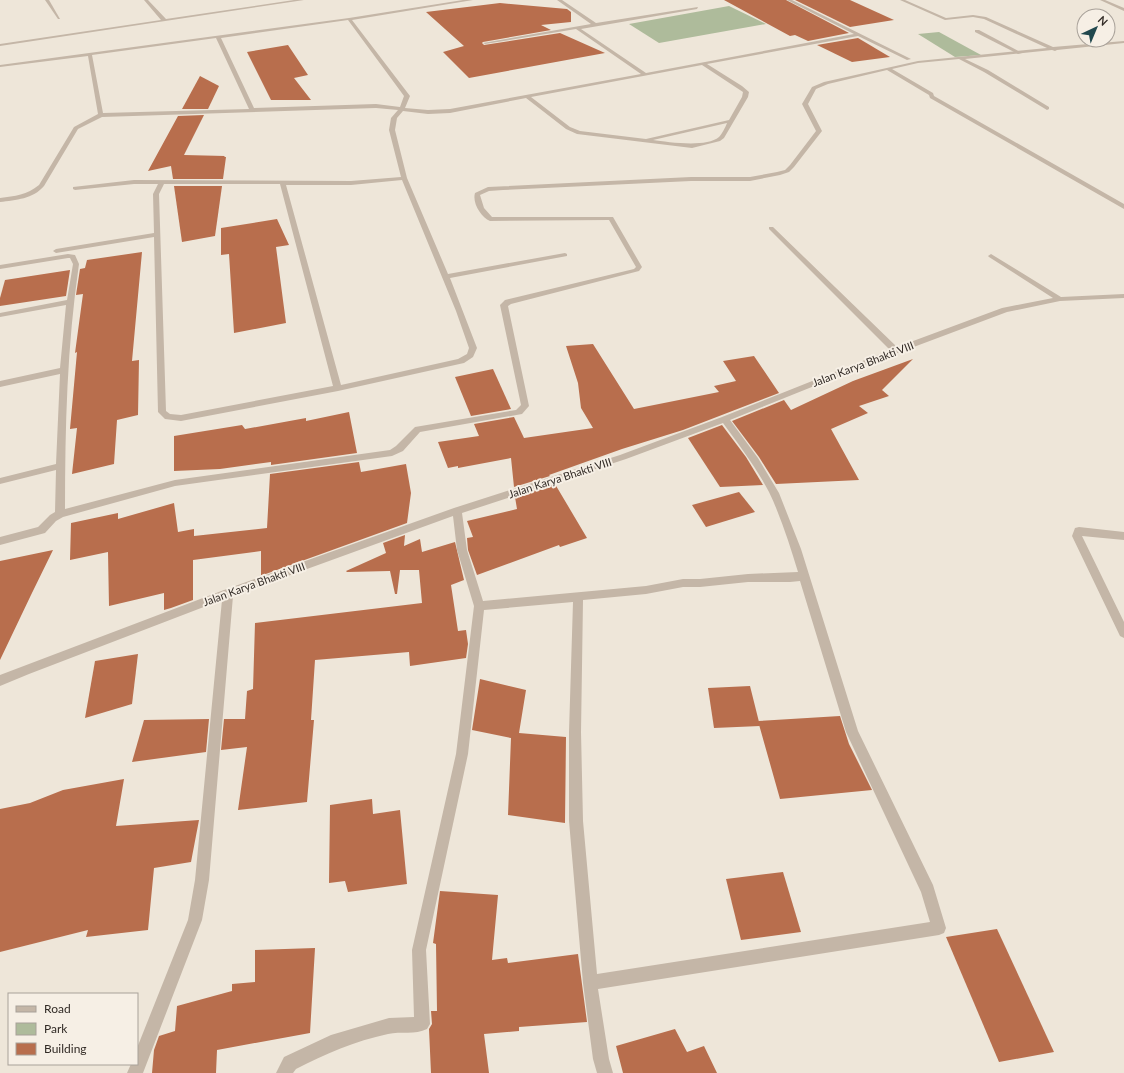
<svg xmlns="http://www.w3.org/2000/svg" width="1124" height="1073" viewBox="0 0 1124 1073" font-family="Lato,sans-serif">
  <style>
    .green { fill: #aebb9b }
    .building { fill: #b86e4d }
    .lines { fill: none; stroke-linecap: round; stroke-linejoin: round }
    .lane { fill: #c4b6a7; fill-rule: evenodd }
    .street { fill: #c4b6a7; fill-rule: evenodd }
    .labels { text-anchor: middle; stroke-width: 4; stroke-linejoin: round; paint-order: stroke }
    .street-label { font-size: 11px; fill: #322b26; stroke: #f6efe5 }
  </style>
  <rect width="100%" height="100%" fill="#eee6d9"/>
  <g class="green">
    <path d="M 729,6 L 766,24 L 659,43 L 629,24 Z"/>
    <path d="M 939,32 L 981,55 L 955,57 L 918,34 Z"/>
  </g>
  <g class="building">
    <path d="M 724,0 L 786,0 L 849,33 L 808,41 L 795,35 L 790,36 Z"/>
    <path d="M 795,0 L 850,0 L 894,20 L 850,27 Z"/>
    <path d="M 500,3 L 567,9 L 571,12 L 571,22 L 541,25 L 551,30 L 483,42 L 482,43 L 484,45 L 560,33 L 605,53 L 469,78 L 443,52 L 464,46 L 426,12 Z"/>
    <path d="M 858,38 L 890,57 L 852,62 L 817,45 Z"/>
    <path d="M 288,45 L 308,75 L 294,78 L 311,100 L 271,100 L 247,52 Z"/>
    <path d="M 200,76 L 219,86 L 208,109 L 182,109 Z"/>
    <path d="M 204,115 L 184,155 L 225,156 L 224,157 L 226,157 L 223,179 L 173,179 L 171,166 L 148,171 L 178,116 Z"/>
    <path d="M 174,186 L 222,186 L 215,236 L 182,242 Z"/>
    <path d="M 277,219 L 289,245 L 276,247 L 286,323 L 234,333 L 229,254 L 221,255 L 221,228 Z"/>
    <path d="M 142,252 L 132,361 L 139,360 L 138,415 L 117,420 L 114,464 L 72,474 L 77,428 L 70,429 L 77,352 L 75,353 L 83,294 L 76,295 L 80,269 L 85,268 L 87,260 Z"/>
    <path d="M 70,270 L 66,296 L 0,306 L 0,298 L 5,280 Z"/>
    <path d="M 593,344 L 634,409 L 719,392 L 714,386 L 736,381 L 723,361 L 754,356 L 779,393 L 683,430 L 622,449 L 549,475 L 550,476 L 514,487 L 511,458 L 458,468 L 458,466 L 448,468 L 438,442 L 479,436 L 474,424 L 514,417 L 524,438 L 593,428 L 581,408 L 578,383 L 566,346 Z"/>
    <path d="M 913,359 L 882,390 L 889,396 L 859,406 L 868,413 L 831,429 L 859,480 L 776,484 L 759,457 L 732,421 L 784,400 L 791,410 L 853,381 Z"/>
    <path d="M 493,369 L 511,409 L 471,416 L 455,377 Z"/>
    <path d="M 349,412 L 357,453 L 271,465 L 271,462 L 220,469 L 174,471 L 174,436 L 242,425 L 245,429 L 306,418 L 306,421 Z"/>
    <path d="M 722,425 L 746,457 L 763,485 L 720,487 L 688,438 Z"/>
    <path d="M 359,462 L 361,472 L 406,464 L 411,493 L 407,523 L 263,575 L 261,575 L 261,551 L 193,560 L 193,600 L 171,608 L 164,610 L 164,593 L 109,606 L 108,552 L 70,560 L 71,523 L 118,513 L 118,519 L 174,503 L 178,532 L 194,529 L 194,536 L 267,528 L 270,474 Z"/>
    <path d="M 555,484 L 587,538 L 560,547 L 559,545 L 477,575 L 468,550 L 467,538 L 473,537 L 467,521 L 517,509 L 515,497 Z"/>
    <path d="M 739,492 L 755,512 L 706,527 L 692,505 Z"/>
    <path d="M 405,535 L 404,546 L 420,539 L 422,552 L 455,542 L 464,580 L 451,585 L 458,631 L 466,630 L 468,644 L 466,658 L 410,666 L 409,652 L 315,660 L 311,720 L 314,720 L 307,802 L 238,810 L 247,747 L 221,750 L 224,719 L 245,719 L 247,691 L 253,689 L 255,623 L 422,603 L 419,570 L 400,570 L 397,594 L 395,594 L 390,571 L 347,572 L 346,571 L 386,553 L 383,543 Z"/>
    <path d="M 53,550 L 31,595 L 0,660 L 0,561 Z"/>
    <path d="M 138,654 L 132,704 L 85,718 L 95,661 Z"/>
    <path d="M 480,679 L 526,690 L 519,733 L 566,737 L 565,823 L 508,815 L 511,738 L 472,730 Z"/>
    <path d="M 750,686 L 760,726 L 714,728 L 708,688 Z"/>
    <path d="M 840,716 L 849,744 L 872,790 L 780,799 L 758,721 Z"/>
    <path d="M 209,719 L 206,752 L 132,762 L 144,720 Z"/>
    <path d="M 124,779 L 116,826 L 199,820 L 191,862 L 154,868 L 148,930 L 86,937 L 88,930 L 0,952 L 0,809 L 30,803 L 63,790 Z"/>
    <path d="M 372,799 L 373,814 L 400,810 L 407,884 L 348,892 L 345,881 L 329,883 L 330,805 Z"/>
    <path d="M 783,872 L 801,932 L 741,940 L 726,879 Z"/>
    <path d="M 440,891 L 498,895 L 492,960 L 507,958 L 508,963 L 578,954 L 587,1022 L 519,1027 L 519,1031 L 484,1034 L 489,1073 L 431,1073 L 429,1029 L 432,1024 L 431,1011 L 437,1011 L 436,944 L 433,943 Z"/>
    <path d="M 997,929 L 1054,1052 L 999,1062 L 946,937 Z"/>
    <path d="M 315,948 L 310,1033 L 217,1050 L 216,1073 L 152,1073 L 154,1050 L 159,1036 L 175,1031 L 177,1006 L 232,991 L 232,984 L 255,982 L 255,950 Z"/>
    <path d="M 675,1029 L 687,1052 L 704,1046 L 717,1073 L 623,1073 L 616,1046 Z"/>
  </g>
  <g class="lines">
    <g class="lane">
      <path d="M 45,0 L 49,0 L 60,19 L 58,19 Z"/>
      <path d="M 975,30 L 979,30 L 1022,53 L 1018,54 L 975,32 Z"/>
      <path d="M 1079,527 L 1124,532 L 1124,540 L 1082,536 L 1124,622 L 1124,638 L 1120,636 L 1072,536 L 1075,528 Z"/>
    </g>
    <g class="street">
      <path d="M 144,0 L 148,0 L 166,19 L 294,0 L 304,0 L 0,46 L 0,44 L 161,20 Z"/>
      <path d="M 463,0 L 473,0 L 352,20 L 410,96 L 405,108 L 428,110 L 450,109 L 641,74 L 576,29 L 485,44 L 483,43 L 591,24 L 557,0 L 562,0 L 596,23 L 698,7 L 697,9 L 581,29 L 646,73 L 854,34 L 787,0 L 792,0 L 911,59 L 907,60 L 858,36 L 707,64 L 742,86 L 749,92 L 748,97 L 724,138 L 720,141 L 692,148 L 577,134 L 566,129 L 526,98 L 450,113 L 428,114 L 403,111 L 397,118 L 395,130 L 407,178 L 448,274 L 565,253 L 567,254 L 567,256 L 450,278 L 477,348 L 473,357 L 464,363 L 338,391 L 181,421 L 165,419 L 158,412 L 154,237 L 56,253 L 53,251 L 56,249 L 154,233 L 153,194 L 158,184 L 134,184 L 75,190 L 73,189 L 73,187 L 134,180 L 351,181 L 401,177 L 389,130 L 391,118 L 398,110 L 376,108 L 102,117 L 78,129 L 44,186 C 33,199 16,200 0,202 L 0,198 C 15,196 27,195 39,185 L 74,127 L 98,114 L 88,56 L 0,67 L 0,65 L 349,18 ZM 348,20 L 404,96 L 400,107 L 376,104 L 254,108 L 221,38 ZM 216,38 L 249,109 L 103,113 L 92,55 ZM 702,65 L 743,92 L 742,97 L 729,120 L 646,139 L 580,131 L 570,127 L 531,97 ZM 727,123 C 725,128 722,134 719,137 C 706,148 668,142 653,140 ZM 402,180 L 456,311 L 469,348 L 467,354 L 458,359 L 341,385 L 286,185 L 351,185 ZM 164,184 L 280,184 L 333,386 L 181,415 L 170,414 L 166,411 L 159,194 Z"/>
      <path d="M 900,0 L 905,0 L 946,18 L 973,15 L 986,17 L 1053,47 L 1124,41 L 1124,43 L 1057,50 L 1055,51 L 1052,50 L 965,59 L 988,70 L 1049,107 L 1049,109 L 1047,110 L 984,72 L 959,59 L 918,63 L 892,69 L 933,93 L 934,96 L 1124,204 L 1124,209 L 930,98 L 929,95 L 887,70 L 828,84 L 816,89 L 808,104 L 822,131 L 794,167 L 789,172 L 780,175 L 750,181 L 691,181 L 503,190 L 489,191 L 480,195 L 484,208 L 492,217 L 613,217 L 642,267 L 639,271 L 511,304 L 508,306 L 529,406 L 522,414 L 420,432 L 403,451 L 392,456 L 175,486 L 63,517 L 56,521 L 45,533 L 0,545 L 0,537 L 38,527 L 50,515 L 55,512 L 56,470 L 0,484 L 0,478 L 56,464 L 60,374 L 0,387 L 0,381 L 60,368 L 66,305 L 0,317 L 0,313 L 67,300 L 73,264 L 70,258 L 68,258 L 0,269 L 0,265 L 68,254 L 75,255 L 79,264 C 67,346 65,426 65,509 L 175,480 L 390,450 L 396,446 L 415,427 L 516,410 L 521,405 L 500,305 L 505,300 L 634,269 L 636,267 L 609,220 L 490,221 C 481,217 472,203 475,193 L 488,187 L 691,177 L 750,177 L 777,172 L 785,170 L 790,165 L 816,131 L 802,104 L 812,87 L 824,82 L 918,61 L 1047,48 L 984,19 L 973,17 L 945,20 Z"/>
      <path d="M 1100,0 L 1105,0 L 1124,8 L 1124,11 Z"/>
      <path d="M 769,227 L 773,227 L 897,347 L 1002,308 L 1053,298 L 989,257 L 988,256 L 991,254 L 1061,297 L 1124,294 L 1124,298 L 1060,301 L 1007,312 L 879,360 L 730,420 L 758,458 L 779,493 L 801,549 L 858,731 L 933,885 L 946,928 L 944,933 L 939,935 L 598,989 L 609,1059 L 613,1073 L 597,1073 L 593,1059 L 583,983 L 569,821 L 569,732 L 573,602 L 484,610 L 468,754 L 426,950 L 430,1024 L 427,1029 C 415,1035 401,1031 388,1034 C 355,1041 325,1054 296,1069 L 293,1073 L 276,1073 L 284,1057 L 331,1035 L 389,1018 L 414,1017 L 412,950 L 456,754 L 474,606 L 457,550 L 453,516 L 233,596 L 209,880 L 202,920 L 143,1073 L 127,1073 L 131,1064 L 137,1064 L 137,1048 L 188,920 L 195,880 L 222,600 L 29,674 L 0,686 L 0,675 L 224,590 L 454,508 L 620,455 L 722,417 L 890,350 L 769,229 ZM 723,423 C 739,445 756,467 769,492 C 781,517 790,546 798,572 L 748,574 L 700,579 L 683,579 L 646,586 L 483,601 L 467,550 L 462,513 L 626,459 ZM 800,581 L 846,732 L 921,892 L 930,922 L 597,974 L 583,821 L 581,732 L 583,600 L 646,594 L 683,587 L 700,587 L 748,582 L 790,582 Z"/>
    </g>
  </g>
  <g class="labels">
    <g class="street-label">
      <text transform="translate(863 364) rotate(-21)" y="4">Jalan Karya Bhakti VIII</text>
      <text transform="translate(560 478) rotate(-18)" y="4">Jalan Karya Bhakti VIII</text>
      <text transform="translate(254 584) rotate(-20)" y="4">Jalan Karya Bhakti VIII</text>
    </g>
  </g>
  <rect x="8" y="993" width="130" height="72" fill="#f6efe5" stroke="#a8a199"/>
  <rect x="16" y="1006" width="20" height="6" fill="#c4b6a7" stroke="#a8a199"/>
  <text x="44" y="1013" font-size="12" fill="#322b26">Road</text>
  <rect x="16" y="1023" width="20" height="12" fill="#aebb9b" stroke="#a8a199"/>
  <text x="44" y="1033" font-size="12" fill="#322b26">Park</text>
  <rect x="16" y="1043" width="20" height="12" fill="#b86e4d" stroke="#a8a199"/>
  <text x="44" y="1053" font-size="12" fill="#322b26">Building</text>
  <g transform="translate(1096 28) rotate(44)"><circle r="19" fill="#f6efe5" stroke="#a8a199"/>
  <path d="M0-3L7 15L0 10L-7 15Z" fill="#21484e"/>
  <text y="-6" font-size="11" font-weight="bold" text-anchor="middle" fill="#322b26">N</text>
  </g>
</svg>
